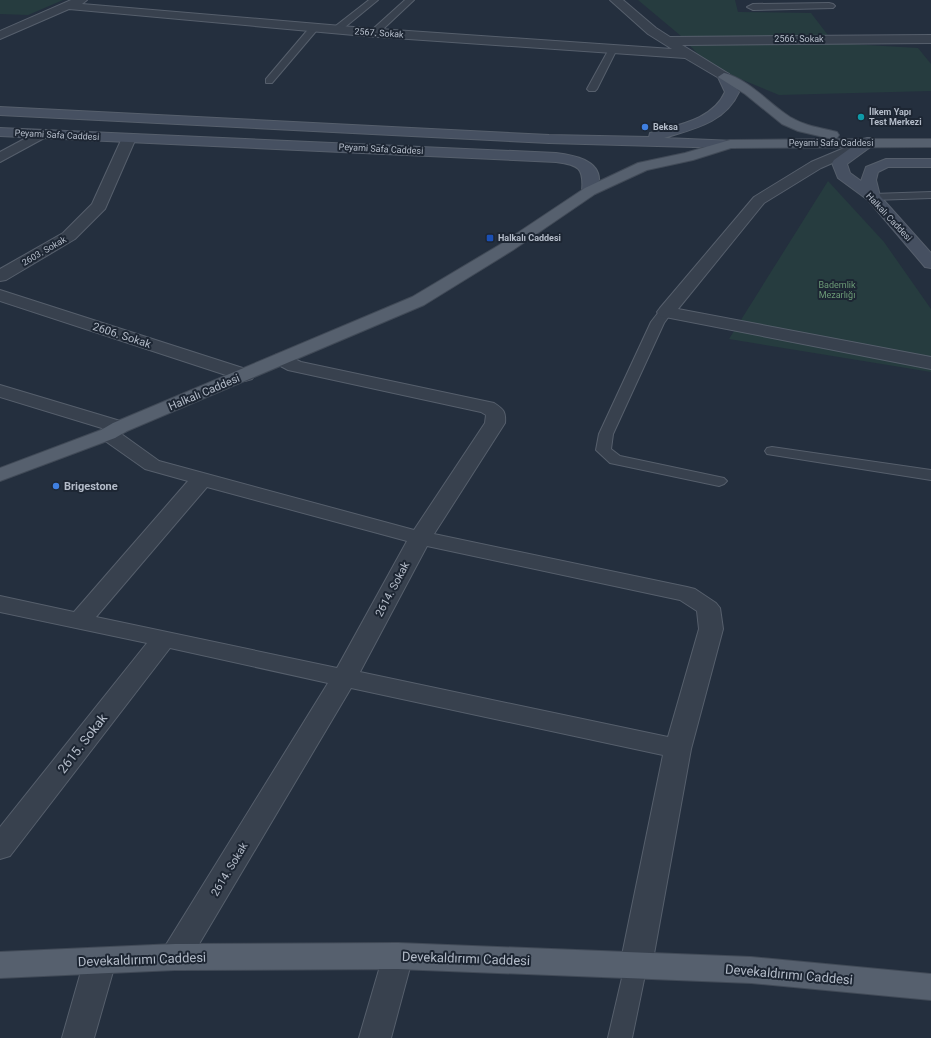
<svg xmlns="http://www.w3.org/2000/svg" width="931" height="1038" viewBox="0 0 931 1038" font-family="Roboto,sans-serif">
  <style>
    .green { fill: #263c3f }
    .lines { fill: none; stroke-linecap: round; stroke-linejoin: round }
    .lane-casing { stroke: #565f6c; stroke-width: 2 }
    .street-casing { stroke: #565f6c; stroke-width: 2 }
    .secondary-casing { stroke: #565f6c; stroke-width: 2 }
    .primary-casing { stroke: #414a57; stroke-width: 2 }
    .lane { fill: #38414e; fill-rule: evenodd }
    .street { fill: #38414e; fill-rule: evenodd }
    .secondary { fill: #465061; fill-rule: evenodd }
    .primary { fill: #56606e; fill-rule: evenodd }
    .culture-dot { fill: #0f9aa8; stroke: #1d2633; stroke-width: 1.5 }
    .shop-dot { fill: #3f7fe0; stroke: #1d2633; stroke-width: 1.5 }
    .transit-dot { fill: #1a4fb4; stroke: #1d2633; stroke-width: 1.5 }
    .labels { text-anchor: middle; stroke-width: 4; stroke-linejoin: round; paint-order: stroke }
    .far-street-label { font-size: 9px; fill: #b4bcc9; stroke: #1d2633 }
    .far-poi-label { font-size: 9px; font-weight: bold; fill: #b4bcc9; stroke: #1d2633; text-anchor: start }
    .far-park-label { font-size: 9px; fill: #6b9a76; stroke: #1d2633 }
    .street-label { font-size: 11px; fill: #b4bcc9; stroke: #1d2633 }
    .poi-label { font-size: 11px; font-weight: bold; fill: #b4bcc9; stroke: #1d2633; text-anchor: start }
    .near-street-label { font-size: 13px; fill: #b4bcc9; stroke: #1d2633 }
  </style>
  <rect width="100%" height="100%" fill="#242f3e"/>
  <g class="green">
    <path d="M 0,0 L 63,0 L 28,15 L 0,14 Z"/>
    <path d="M 638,0 L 735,0 L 738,12 L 811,13 L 834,43 L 918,48 L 931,64 L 931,91 L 779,95 L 709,66 L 681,36 Z"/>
    <path d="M 828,181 L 884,242 L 931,309 L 931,372 L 729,339 Z"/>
  </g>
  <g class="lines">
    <g class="lane-casing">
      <g id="lane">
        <path d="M 369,0 L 378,0 L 339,32 L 333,32 L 333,28 Z"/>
        <path d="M 405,0 L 414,0 L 380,32 L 374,32 L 374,28 Z"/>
        <path d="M 314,25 L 318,28 L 317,30 L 272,83 L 266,83 L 266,79 L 311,26 Z"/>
        <path d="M 613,46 L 617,49 L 597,89 L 595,91 L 589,91 L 587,89 L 609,49 Z"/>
        <path d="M 931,192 L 931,198 L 873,200 L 867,197 L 873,194 Z"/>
        <path d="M 666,308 L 672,312 L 664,323 L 613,434 L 611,449 L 620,456 L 724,478 L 727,481 L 724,484 L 719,486 L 610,463 L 596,450 L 599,434 L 651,322 L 661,309 Z"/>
        <path d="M 772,447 L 931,470 L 931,480 L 767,454 L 765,451 L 767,448 Z"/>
        <path d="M 636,956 L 644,958 L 647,965 L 632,1038 L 608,1038 L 625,965 L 628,958 Z"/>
      </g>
    </g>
    <g class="street-casing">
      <g id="street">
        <path d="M 71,0 L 87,0 L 82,4 L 365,28 L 672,49 L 648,34 L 610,0 L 623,0 L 656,28 L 670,37 L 931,35 L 931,43 L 682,45 L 729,74 L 730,77 L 724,81 L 685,58 L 365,36 L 69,9 L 0,39 L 0,31 Z"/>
        <path d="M 829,3 L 833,4 L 835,6 L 833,8 L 753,10 L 747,7 L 753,4 Z"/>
        <path d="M 41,130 L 46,131 L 48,134 L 46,137 L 0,162 L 0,152 Z"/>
        <path d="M 129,134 L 134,135 L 136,138 L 105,209 L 75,239 L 6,280 L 0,281 L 0,269 L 63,233 L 92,204 L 122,138 L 124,135 Z"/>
        <path d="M 868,138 L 873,139 L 875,142 L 873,145 L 821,168 L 764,203 L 678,309 L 931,357 L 931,369 L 660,316 L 657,312 L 660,308 L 754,197 L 811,162 Z"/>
        <path d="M 0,290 L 252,371 L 255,375 L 252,379 L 245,381 L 238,379 L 0,301 Z"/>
        <path d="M 282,353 L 301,362 L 494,403 C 503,409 506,411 505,423 L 434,534 L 687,587 L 695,589 L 716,603 L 720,608 L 723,629 L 691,749 L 652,965 L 647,974 L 636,978 L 625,974 L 620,965 L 663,755 L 351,688 L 186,966 L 175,970 L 164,966 L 160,957 L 164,948 L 328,683 L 170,648 L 10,856 L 0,859 L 0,827 L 147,643 L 0,612 L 0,596 L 74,612 L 188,481 L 145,469 L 101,438 L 98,434 L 101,430 L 105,429 L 0,397 L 0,385 L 127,423 L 130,427 L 127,431 L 120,433 L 159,461 L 414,530 L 485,423 L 486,415 L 481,412 L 288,370 L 275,363 L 273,359 L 275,355 ZM 207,487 L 407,541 L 337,668 L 96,617 ZM 427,546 L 680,600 L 697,611 L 699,629 L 668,737 L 360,672 Z"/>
        <path d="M 398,943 L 409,947 L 413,956 L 391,1038 L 359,1038 L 383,956 L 387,947 Z"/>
        <path d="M 100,948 L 111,952 L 116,961 L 94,1038 L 62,1038 L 84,961 L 89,952 Z"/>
      </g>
    </g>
    <g class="secondary-casing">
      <g id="secondary">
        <path d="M 724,73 L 729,74 L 739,92 C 725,123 693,129 664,138 L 735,141 L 737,144 L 735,147 L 730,148 L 549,143 L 0,115 L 0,107 L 549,135 L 649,137 L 650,133 C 677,125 713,120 725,92 L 718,77 Z"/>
        <path d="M 0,128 L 556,153 C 573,155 601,160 599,182 C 598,187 598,190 595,194 L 585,194 L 582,191 C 584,168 579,165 556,162 L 0,136 Z"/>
        <path d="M 868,138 L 873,139 L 875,142 L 873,145 L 847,164 L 850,173 L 861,181 L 866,167 L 886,159 L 931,159 L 931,167 L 888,167 L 878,172 L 876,180 L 880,196 L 931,253 L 931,268 L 925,267 L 868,200 L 838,178 L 832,163 L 834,160 L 863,139 Z"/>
      </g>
    </g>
    <g class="primary-casing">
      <g id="primary">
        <path d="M 724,73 C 750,80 768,103 790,117 C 805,126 821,128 837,132 L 839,135 L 837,138 L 832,139 L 931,139 L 931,147 L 731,148 L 693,160 L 647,170 L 595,194 L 513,250 L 424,305 L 127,431 L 115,438 L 0,481 L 0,468 L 101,430 L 113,423 L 412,297 L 501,244 L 585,188 L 638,163 L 685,153 L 730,140 L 832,139 L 798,131 L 782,124 L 745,94 L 718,77 Z"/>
        <path d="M 398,943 L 751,957 L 931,974 L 931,1000 L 751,983 L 398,969 L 175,970 L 0,978 L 0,952 L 175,944 Z"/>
      </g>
    </g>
    <use href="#lane" class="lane"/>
    <use href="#street" class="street"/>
    <use href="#secondary" class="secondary"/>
    <use href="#primary" class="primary"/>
  </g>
  <circle class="culture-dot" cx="861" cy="117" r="4"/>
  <g class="shop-dot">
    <circle cx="645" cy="127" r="4"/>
    <circle cx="56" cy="486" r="4"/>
  </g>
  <rect class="transit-dot" x="486" y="234" width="8" height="8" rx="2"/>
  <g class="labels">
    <g class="far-street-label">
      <text transform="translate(379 33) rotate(4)" y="3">2567. Sokak</text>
      <text x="799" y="42">2566. Sokak</text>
      <text transform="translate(57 135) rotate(3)" y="3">Peyami Safa Caddesi</text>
      <text x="831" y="146">Peyami Safa Caddesi</text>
      <text transform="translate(381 149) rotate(3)" y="3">Peyami Safa Caddesi</text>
      <text transform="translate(889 217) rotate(47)" y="3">Halkalı Caddesi</text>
      <text transform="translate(44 251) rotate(-30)" y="3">2603. Sokak</text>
    </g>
    <g class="far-poi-label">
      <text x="869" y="115">İlkem Yapı<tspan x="869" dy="10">Test Merkezi</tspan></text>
      <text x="653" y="130">Beksa</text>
      <text x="498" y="241">Halkalı Caddesi</text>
    </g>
    <g class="far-park-label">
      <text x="837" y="288">Bademlik<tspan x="837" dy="10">Mezarlığı</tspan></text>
    </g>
    <g class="street-label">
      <text transform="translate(122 335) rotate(18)" y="4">2606. Sokak</text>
      <text transform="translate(204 392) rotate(-23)" y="4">Halkalı Caddesi</text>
      <text transform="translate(392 589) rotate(-62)" y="4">2614. Sokak</text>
      <text transform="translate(229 869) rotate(-59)" y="4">2614. Sokak</text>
    </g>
    <g class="poi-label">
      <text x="64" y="490">Brigestone</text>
    </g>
    <g class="near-street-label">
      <text transform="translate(82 743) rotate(-52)" y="5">2615. Sokak</text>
      <text transform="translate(466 958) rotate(2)" y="5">Devekaldırımı Caddesi</text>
      <text transform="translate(142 959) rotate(-2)" y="5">Devekaldırımı Caddesi</text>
      <text transform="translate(789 974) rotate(5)" y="5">Devekaldırımı Caddesi</text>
    </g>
  </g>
</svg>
